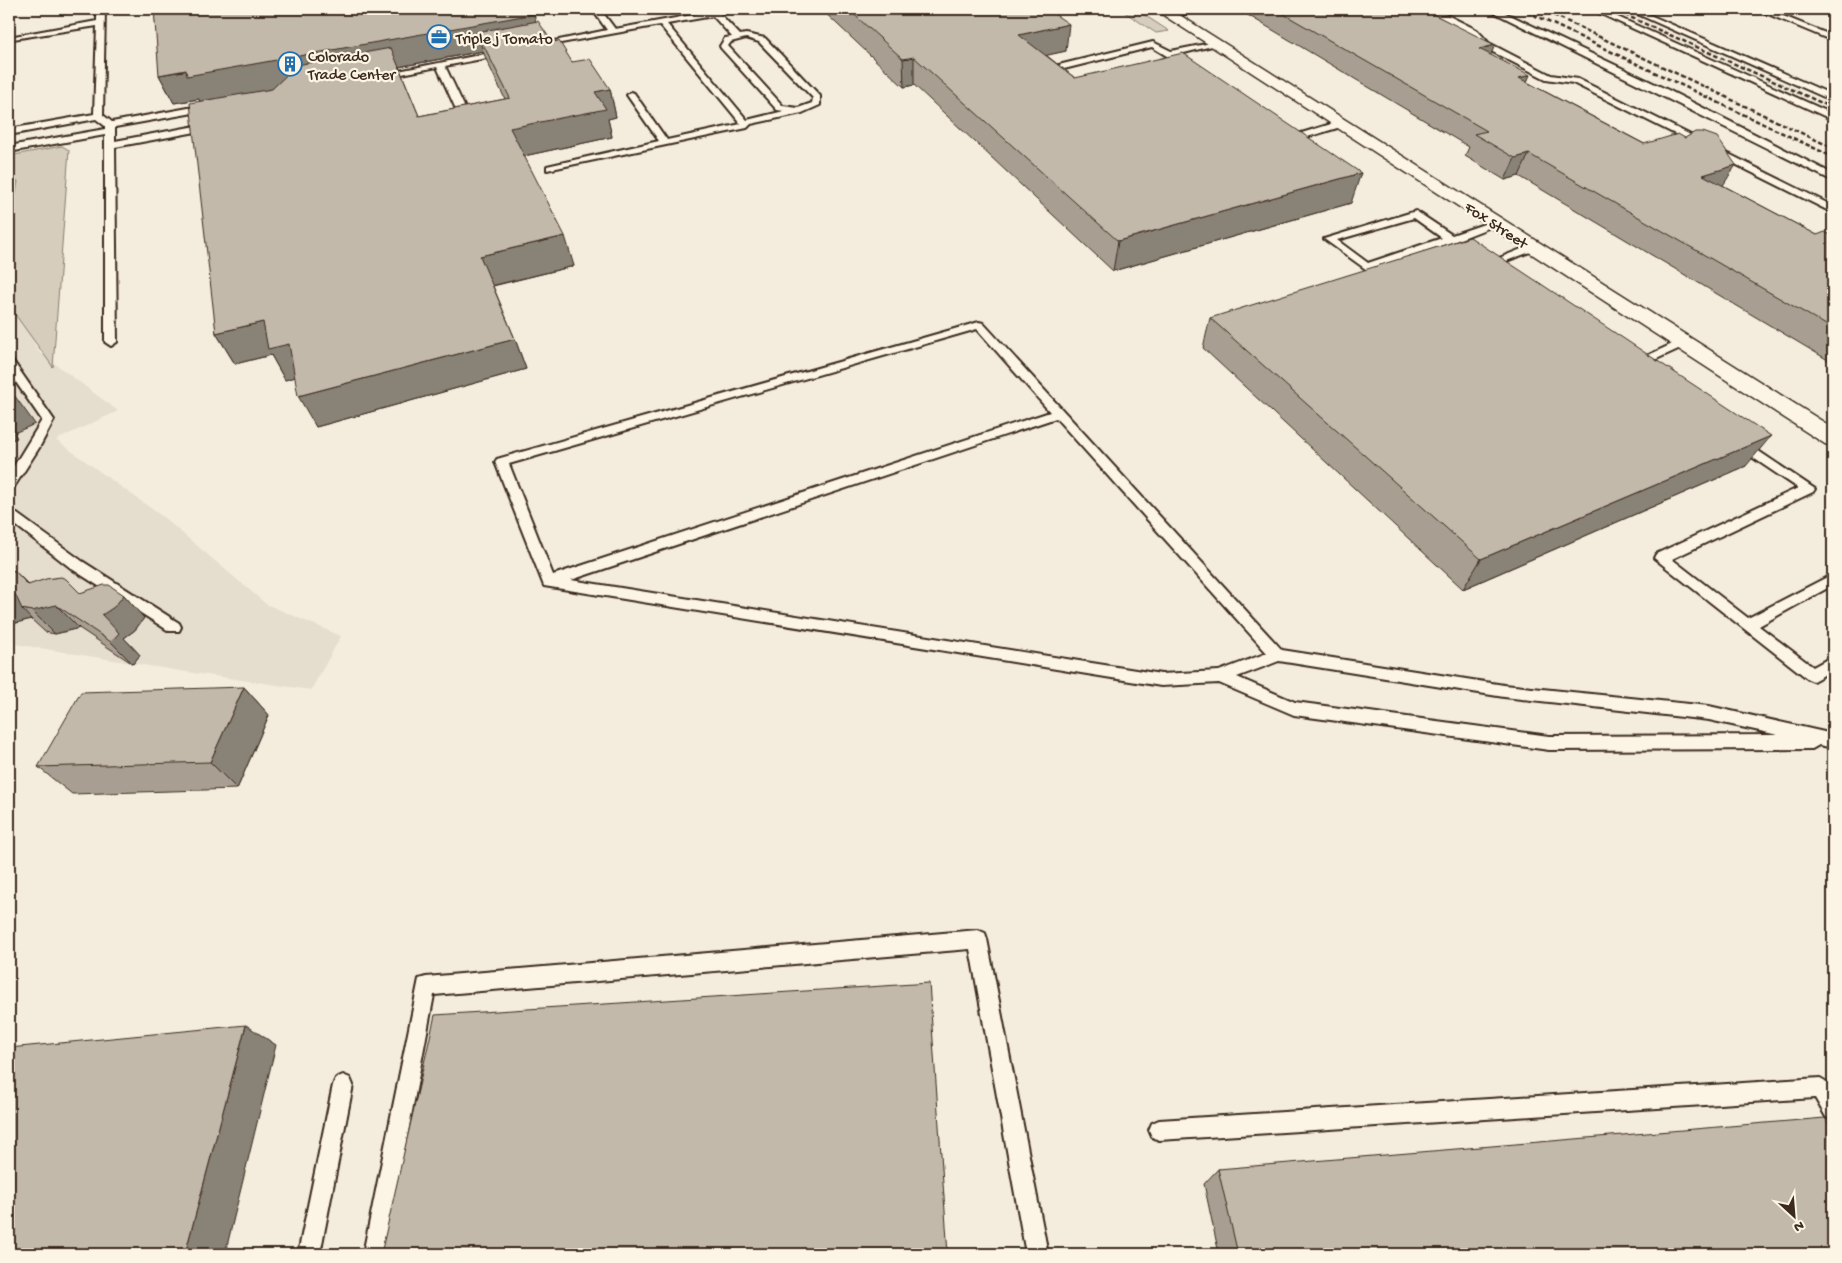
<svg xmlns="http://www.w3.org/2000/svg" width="1842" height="1263" viewBox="0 0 1842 1263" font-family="'Gochi Hand',sans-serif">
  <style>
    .built { fill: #e5ddce }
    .green { fill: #d6cdbd; stroke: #887c6e }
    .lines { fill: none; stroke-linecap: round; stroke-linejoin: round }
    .lane-casing { stroke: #3b2a1e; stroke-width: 4 }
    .street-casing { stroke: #3b2a1e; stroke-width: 3 }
    .lane { fill: #fcf5e5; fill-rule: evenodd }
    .street { fill: #fcf5e5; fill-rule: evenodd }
    .rail { stroke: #3b2a1e; stroke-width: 2.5; stroke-dasharray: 4.5 2.5; stroke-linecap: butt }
    .wall { fill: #a89f92; stroke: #3b2a1e; fill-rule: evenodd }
    .shaded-wall { fill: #888277; stroke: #3b2a1e }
    .building { fill: #c3b9aa; stroke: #3b2a1e }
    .labels { text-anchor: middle; stroke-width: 4.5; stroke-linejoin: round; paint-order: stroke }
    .far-poi-label { font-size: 16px; fill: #3b2a1e; stroke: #fcf5e5; text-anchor: start }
    .far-street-label { font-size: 16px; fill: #3b2a1e; stroke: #fcf5e5 }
  </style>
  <rect width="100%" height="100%" fill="#f4eddd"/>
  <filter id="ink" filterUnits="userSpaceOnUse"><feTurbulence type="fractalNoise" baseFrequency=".02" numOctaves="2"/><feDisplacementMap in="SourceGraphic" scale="10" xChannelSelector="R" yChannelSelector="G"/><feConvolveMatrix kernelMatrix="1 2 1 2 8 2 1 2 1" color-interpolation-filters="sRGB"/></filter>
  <g filter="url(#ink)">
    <g class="built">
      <path d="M 24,178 L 9,267 L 9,181 Z"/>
      <path d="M 9,288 L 38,351 L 118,411 L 56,440 L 163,517 L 266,604 L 341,636 L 311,690 L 180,671 L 9,643 Z"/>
    </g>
    <g class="green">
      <path d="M 1120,9 L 1135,9 L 1169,31 L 1156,33 Z"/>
      <path d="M 62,146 L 69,150 L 53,367 L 9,306 L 9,234 L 18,181 L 9,182 L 9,156 Z"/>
    </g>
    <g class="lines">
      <g class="lane-casing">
        <g id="lane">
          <path d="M 97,9 L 105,9 L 103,115 L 112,122 L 210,104 L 214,107 L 210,110 L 115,127 L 115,141 L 212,123 L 217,126 L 212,129 L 115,147 L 117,342 L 111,346 L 105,342 L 105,135 L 9,152 L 9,146 L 105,129 L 105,126 L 96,119 L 9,135 L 9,129 L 94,114 L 97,26 L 13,39 L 9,37 L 97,21 Z"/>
          <path d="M 592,9 L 600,9 L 615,29 L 725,9 L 740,9 L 720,14 L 740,35 L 746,34 L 765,38 L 820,96 L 820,105 L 802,113 L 751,124 L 747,128 L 547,170 L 547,166 L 659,141 L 627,95 L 631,92 L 634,93 L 667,140 L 741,124 L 660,25 L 539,47 L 535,45 L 607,30 ZM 713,16 L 732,37 L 725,38 L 720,46 L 721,48 L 777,110 L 784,111 L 747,120 L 667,24 ZM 746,38 L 759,42 L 813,98 L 812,103 L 798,108 L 783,106 L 728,46 L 731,42 Z"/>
          <path d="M 1191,9 L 1206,9 L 1171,17 L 1167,15 Z"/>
          <path d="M 1425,9 L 1435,9 L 1477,30 L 1489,43 L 1551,75 L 1578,79 L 1833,206 L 1833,213 L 1573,83 L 1546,79 L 1483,47 L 1471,34 Z"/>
          <path d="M 1487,9 L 1497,9 L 1668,90 L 1833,174 L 1833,181 Z"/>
          <path d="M 1590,9 L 1600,9 L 1833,114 L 1833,120 Z"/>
          <path d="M 1626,9 L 1636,9 L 1833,95 L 1833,101 Z"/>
          <path d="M 1756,9 L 1766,9 L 1833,36 L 1833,41 Z"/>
          <path d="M 1153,42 L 1171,51 L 1216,42 L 1220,44 L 1176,55 L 1188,62 L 1188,66 L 1185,67 L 1152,47 L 1044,74 L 1038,70 Z"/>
          <path d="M 505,50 L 508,50 L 508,54 L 445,66 L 473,125 L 468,128 L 463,125 L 437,67 L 382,78 L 378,75 Z"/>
          <path d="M 1341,121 L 1346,124 L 1344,126 L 1294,141 L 1281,132 L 1286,129 L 1295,135 Z"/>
          <path d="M 1416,211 L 1452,235 L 1496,220 L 1501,223 L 1455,241 L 1367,270 L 1324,239 ZM 1414,218 L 1442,238 L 1368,263 L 1337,240 Z"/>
          <path d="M 1534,244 L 1538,245 L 1538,249 L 1488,268 L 1484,269 L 1479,266 Z"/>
          <path d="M 979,322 L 983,323 L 1282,650 L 1504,685 L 1709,706 L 1833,734 L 1833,748 L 1819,745 L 1812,749 L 1549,750 L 1294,715 L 1219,683 L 1161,686 L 544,586 L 495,462 L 497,459 ZM 977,329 L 1050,412 L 553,575 L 509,464 ZM 1056,418 L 1267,653 L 1219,671 L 1161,674 L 571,580 ZM 1279,661 L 1504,697 L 1709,720 L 1778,735 L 1549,736 L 1295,702 L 1237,677 Z"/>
          <path d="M 1683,339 L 1687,341 L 1687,345 L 1637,368 L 1633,369 L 1627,365 Z"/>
          <path d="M 9,360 L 13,361 L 54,420 L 39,448 L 14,487 L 9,489 L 9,474 L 42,420 L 9,372 Z"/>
          <path d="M 1739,438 L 1815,489 L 1813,492 L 1672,559 L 1748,618 L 1833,574 L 1833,585 L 1759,626 L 1813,667 L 1833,656 L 1833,670 L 1813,681 L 1808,679 L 1654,558 L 1656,554 L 1798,488 L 1734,445 L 1733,442 Z"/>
          <path d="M 9,508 L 82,561 L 179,623 L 181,627 L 179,631 L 169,631 L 72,569 L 9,520 Z"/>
          <path d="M 978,930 L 985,933 L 987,939 L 1048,1254 L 1026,1254 L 970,949 L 434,995 L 385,1254 L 363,1254 L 419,979 L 426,977 Z"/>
          <path d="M 343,1075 L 350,1078 L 353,1085 L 320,1254 L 298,1254 L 333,1085 L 336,1078 Z"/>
          <path d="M 1820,1078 C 1837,1085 1834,1105 1833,1120 L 1826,1117 L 1815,1098 L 1159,1140 L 1152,1137 L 1149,1130 L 1152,1123 L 1159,1120 Z"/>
        </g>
      </g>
      <g class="street-casing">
        <path id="street" d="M 1154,9 L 1170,9 L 1833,428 L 1833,447 L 1825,444 Z"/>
      </g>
      <use href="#lane" class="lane"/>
      <use href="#street" class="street"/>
      <g class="rail">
        <path d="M 1521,9 L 1833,157"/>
        <path d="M 1541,9 L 1833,148"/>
        <path d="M 1612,9 L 1833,108"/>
        <path d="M 1817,9 L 1833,15"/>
      </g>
    </g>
    <g class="wall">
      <path d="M 821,9 L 1047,9 L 1066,51 L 1046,55 L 1075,78 L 1351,203 L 1113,271 L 914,85 L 904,87 Z"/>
      <path d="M 1247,9 L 1423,9 L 1491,55 L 1527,82 L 1817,235 L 1833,236 L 1833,363 L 1519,176 L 1505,180 L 1465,156 L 1469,147 L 1246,14 Z"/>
      <path d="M 536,22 L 552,42 L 572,62 L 610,89 L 616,117 L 608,119 L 612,137 L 524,156 L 574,266 L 493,286 L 515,339 L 526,369 L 316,427 L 295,377 L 285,380 L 271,355 L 235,364 L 216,333 L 200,102 L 199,99 L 174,103 L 159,75 ZM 483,51 L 486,59 L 505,99 L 419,116 L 399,67 Z"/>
      <path d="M 1210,318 L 1746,466 L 1463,589 L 1203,348 Z"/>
      <path d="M 9,570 L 15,571 L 29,585 L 80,593 L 124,595 L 144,618 L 135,630 L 124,638 L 140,655 L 133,664 L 79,628 L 55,634 L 45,632 L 31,619 L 9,625 Z"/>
      <path d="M 244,687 L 269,715 L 237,789 L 72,794 L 38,767 Z"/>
      <path d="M 1218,1169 L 1833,1254 L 1219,1254 L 1204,1184 Z"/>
    </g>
    <g class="shaded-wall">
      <path d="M 534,14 L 541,41 L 477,32 L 483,51 L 201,104 L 199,99 L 174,103 L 159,75 Z"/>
      <path d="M 1069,24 L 1066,51 L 1017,62 L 1019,35 Z"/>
      <path d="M 1495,45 L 1486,66 L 1479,49 Z"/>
      <path d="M 914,57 L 914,85 L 904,87 L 903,59 Z"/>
      <path d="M 1530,75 L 1521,96 L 1519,78 Z"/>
      <path d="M 610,89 L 616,117 L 608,119 L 612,137 L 519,157 L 510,128 L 595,92 Z"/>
      <path d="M 1529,154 L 1519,176 L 1505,180 L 1515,158 Z"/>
      <path d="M 1736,165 L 1722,187 L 1703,175 Z"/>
      <path d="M 1361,173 L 1351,203 L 1113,271 L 1118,241 Z"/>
      <path d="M 565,236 L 574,266 L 491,286 L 480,256 Z"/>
      <path d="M 263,322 L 289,344 L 306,374 L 285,380 L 271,355 L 235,364 L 216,333 Z"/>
      <path d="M 515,339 L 526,369 L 316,427 L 298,396 Z"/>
      <path d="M 9,388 L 35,424 L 14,433 L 17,438 L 9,441 Z"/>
      <path d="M 1771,436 L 1746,466 L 1463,589 L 1481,559 Z"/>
      <path d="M 15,571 L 38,594 L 56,605 L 79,628 L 55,634 L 32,611 L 22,609 L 31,619 L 12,624 L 9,622 L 9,596 L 28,585 Z"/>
      <path d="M 124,595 L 144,618 L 135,630 L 124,638 L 140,655 L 133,664 L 111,642 L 102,615 Z"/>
      <path d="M 244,687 L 269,715 L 237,789 L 210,762 Z"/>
      <path d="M 246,1025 L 276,1045 L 225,1254 L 185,1254 Z"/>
    </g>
    <g class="building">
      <path d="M 154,9 L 531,9 L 534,14 L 187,76 L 186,70 L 159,75 Z"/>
      <path d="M 848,9 L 1047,9 L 1069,24 L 1019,35 L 1075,78 L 1183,53 L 1361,173 L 1118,241 L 914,57 L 903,59 Z"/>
      <path d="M 1275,9 L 1423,9 L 1495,45 L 1479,49 L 1530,75 L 1519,78 L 1644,144 L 1678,134 L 1685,138 L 1695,132 L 1703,132 L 1717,137 L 1736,165 L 1703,175 L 1817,235 L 1825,232 L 1833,236 L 1833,329 L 1529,154 L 1515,158 L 1474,134 L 1487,131 Z"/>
      <path d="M 538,21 L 552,42 L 559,41 L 572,62 L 590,59 L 610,89 L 595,92 L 606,109 L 510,128 L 565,236 L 480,256 L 515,339 L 298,396 L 289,344 L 268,349 L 263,322 L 216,333 L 190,103 L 272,89 L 297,65 L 391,48 L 419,116 L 510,98 L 477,32 Z"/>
      <path d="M 1470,237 L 1771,436 L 1481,559 L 1210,318 Z"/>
      <path d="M 9,570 L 15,571 L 28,585 L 46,579 L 61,577 L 66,579 L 80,593 L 104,585 L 109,585 L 124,595 L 114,607 L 102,615 L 119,633 L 111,642 L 56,605 L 32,611 L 22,609 L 15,594 L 9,596 Z"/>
      <path d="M 244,687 L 210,762 L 38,767 L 81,692 Z"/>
      <path d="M 929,983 L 948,1254 L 381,1254 L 435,1015 Z"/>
      <path d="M 246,1025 L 185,1254 L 9,1254 L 9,1048 Z"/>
      <path d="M 1825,1118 L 1833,1131 L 1833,1254 L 1238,1254 L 1218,1169 Z"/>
    </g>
  </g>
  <defs>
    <g id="office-ring" transform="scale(1.25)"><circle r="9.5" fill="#fcf5e5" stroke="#1f6fb2" stroke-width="1.5"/><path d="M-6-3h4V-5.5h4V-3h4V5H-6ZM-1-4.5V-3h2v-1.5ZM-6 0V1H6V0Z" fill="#1f6fb2"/></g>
    <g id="building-ring" transform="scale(1.25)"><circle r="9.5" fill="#fcf5e5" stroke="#1f6fb2" stroke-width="1.5"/><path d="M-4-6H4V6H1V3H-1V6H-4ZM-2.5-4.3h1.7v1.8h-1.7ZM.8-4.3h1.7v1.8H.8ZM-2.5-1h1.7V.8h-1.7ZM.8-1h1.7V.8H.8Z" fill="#1f6fb2"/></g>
  </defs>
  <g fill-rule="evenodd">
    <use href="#office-ring" x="439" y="37"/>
    <use href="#building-ring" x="290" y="64"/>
  </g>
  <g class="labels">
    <g class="far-poi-label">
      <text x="456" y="43">Triple j Tomato</text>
      <text x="308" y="61">Colorado<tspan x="308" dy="18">Trade Center</tspan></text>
    </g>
    <g class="far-street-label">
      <text transform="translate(1497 224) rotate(33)" y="6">Fox Street</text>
    </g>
  </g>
  <rect width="1842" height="1263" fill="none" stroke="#fcf5e5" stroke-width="30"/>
  <rect x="15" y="15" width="1812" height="1233" fill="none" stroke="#3b2a1e" stroke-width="2" filter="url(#ink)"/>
  <g transform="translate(1794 1216) rotate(154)" stroke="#fcf5e5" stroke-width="4" paint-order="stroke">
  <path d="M0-4L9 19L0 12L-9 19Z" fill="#3b2a1e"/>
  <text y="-8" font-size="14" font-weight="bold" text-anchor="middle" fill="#3b2a1e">N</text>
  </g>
</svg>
